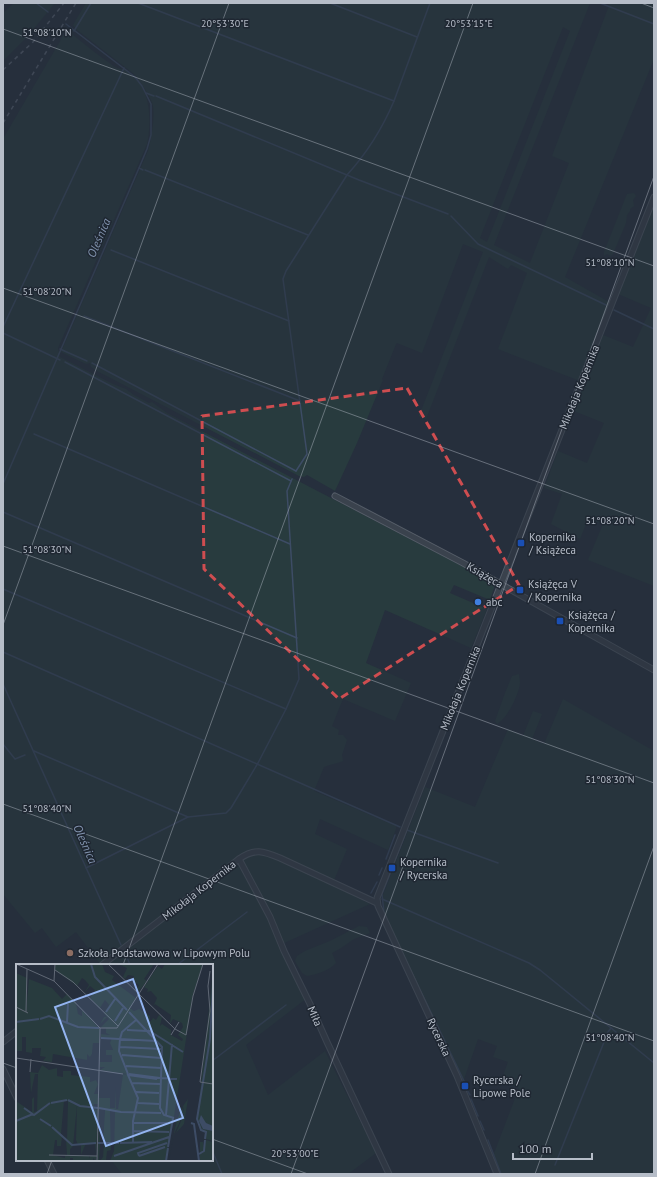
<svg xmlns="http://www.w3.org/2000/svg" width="657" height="1177" viewBox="0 0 657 1177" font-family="'PT Sans',sans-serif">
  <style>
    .green { fill: #283b3e; fill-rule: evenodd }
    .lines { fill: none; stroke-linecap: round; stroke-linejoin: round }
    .stream { stroke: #3d4c65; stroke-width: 1.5 }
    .minor-casing { stroke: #555d68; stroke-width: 7 }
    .minor { stroke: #3a424d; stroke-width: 5 }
    .rail { stroke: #5d6574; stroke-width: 1.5; stroke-dasharray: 4 4; stroke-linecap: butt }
    .marked { fill: none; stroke: #ce4d50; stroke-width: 3; stroke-dasharray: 8 5; stroke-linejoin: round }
    .ticks { fill: none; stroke: #b6bdc8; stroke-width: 1; stroke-opacity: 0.45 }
    .transit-dot { fill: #1a4fb4; stroke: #1f2732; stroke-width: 1.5 }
    .shop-dot { fill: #3f7fe0; stroke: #1f2732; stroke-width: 1.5 }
    .education-dot { fill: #8d6e63; stroke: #1f2732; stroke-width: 1.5 }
    .labels { text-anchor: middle; stroke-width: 3; stroke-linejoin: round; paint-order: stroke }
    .street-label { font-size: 11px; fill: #b6bdc8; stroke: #1f2732 }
    .poi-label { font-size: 11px; fill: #b6bdc8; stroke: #1f2732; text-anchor: start }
    .water-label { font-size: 12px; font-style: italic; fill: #8092ad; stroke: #1f2732 }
    .inset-river { fill: none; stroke: #3d4c65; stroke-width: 2 }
    .inset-road { fill: none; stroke: #606875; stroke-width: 1 }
    .view { fill: #93b4f0; fill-opacity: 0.15; stroke: #93b4f0; stroke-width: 2 }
    .inset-edge { fill: none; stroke: #b6bdc8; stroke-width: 2 }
    .ticks-label { font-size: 10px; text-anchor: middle; fill: #b6bdc8; stroke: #1f2732; stroke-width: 3; stroke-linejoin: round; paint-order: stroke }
  </style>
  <rect width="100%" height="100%" fill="#262f3d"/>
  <g class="green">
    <path d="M 14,3 L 55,3 L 27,37 L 3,61 L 3,13 Z"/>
    <path d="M 86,3 L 590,3 L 494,245 L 530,263 L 569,163 L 552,156 L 610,3 L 654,3 L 654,59 L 565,277 L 609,302 L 580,381 L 498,349 L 527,273 L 511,265 L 508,269 L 489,257 L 426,419 L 419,416 L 483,252 L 463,244 L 422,353 L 397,343 L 396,344 L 382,379 L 383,380 L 357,443 L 335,491 L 307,475 L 304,477 L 299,476 L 97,371 L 91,367 L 90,363 L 86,364 L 61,352 L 148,151 C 151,140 157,110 151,100 C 146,91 141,82 134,74 L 76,29 L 73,25 ZM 563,27 L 570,31 L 487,242 L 480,238 Z"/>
    <path d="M 66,31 L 73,35 C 87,46 100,57 115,67 C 119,69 123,69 127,71 C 151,84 152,121 147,144 L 58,348 L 60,357 L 113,384 L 126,389 L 134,395 L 149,403 L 152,402 L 167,413 L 493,582 L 495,585 L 490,600 L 454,585 L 450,593 L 487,609 L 471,648 L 385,610 L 366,663 L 411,683 L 395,721 L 343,699 L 332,726 L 339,730 L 338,735 L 343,735 L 347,740 L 342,755 L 343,761 C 336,764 331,764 324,767 L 314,791 L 396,826 L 396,829 L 388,850 L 320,819 L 315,834 L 347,849 L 332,885 L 370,904 L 282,944 L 307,998 L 246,1045 L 268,1095 L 325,1051 L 376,1153 L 348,1174 L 122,1174 L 111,1160 L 212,1160 L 212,965 L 101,965 L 76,932 L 56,947 L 42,928 L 35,933 L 3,894 L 3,139 Z"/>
    <path d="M 634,193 L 636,196 L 633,200 L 634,206 L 630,209 L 630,211 L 627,215 L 626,223 L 613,254 L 611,256 L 607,254 L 604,256 L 604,252 L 627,194 Z"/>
    <path d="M 654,206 L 654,586 L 588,560 L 603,524 L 588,519 L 580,539 L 551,524 L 562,494 L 544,488 L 558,451 L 587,463 L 604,423 L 574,411 L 603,335 L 633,347 L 651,308 L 618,294 Z"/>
    <path d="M 519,674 C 519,677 520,680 520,683 C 519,694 507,719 497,724 L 495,721 L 505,693 L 512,676 Z"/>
    <path d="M 563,699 L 654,751 L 654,1174 L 500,1174 L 493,1156 L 519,1088 L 501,1081 L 508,1062 L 493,1057 L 497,1046 L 478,1039 L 463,1082 L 384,914 L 383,895 L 425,787 L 475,807 L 508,729 L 523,736 L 533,711 L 542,714 L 532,739 L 544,744 Z"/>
    <path d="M 359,926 L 367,927 L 370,933 L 354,939 L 341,948 L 332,953 L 336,963 C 328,971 318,974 307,976 L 302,973 L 295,961 L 297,956 L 305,951 L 330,941 Z"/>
  </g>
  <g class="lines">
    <g class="stream">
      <path d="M 36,3 L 48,12"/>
      <path d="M 138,3 L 394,101"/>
      <path d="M 330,3 L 417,37"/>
      <path d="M 600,3 L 654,24"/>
      <path d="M 74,31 L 91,3"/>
      <path d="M 146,93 L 154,96"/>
      <path d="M 156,96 L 359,180 L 448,214"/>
      <path d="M 139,168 L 143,170"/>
      <path d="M 145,170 L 308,235"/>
      <path d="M 451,216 L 478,244 L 484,247 L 606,305"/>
      <path d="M 111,250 L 289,321"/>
      <path d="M 614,310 L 654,329"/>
      <path d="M 84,316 L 300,401"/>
      <path d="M 3,327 L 124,68"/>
      <path d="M 3,333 L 60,360"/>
      <path d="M 60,349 L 87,361"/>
      <path d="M 65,362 L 291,481"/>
      <path d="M 92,363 L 296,471"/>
      <path d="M 34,434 L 290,544"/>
      <path d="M 296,471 L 307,454 L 283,279 L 286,271 L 347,175 C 366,154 383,127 394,101 L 430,3"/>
      <path d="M 3,484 L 139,168 L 147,149 L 151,135 L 151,104 L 142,86 L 135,77 L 66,24"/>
      <path d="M 3,512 L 297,638"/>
      <path d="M 3,589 L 286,709"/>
      <path d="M 3,652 L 400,827"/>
      <path d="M 3,684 L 121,945"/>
      <path d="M 3,744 L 15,759 L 25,755"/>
      <path d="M 34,751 L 188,817"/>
      <path d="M 386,859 L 395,835"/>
      <path d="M 394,863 L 407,830 L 498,863"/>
      <path d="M 86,868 L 188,817 L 226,813 L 231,808 L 258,763 L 286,709 L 299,679 L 287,491 L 292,479"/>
      <path d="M 379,875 L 382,868"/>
      <path d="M 371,893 L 377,882"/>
      <path d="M 382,899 L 529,963 L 540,970 L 654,1063"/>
      <path d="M 384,913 L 382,894 L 390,874"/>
      <path d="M 397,942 L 464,1081"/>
      <path d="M 125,952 L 130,965"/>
      <path d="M 177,965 L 247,912"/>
      <path d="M 212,1061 L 286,1005"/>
      <path d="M 467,1090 L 470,1095"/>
      <path d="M 471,1099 L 478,1116"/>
      <path d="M 480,1121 L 484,1130"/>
      <path d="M 488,1140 L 501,1174"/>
      <path d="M 212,1150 L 222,1174"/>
      <path d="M 555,1165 L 608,1032 L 611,1028"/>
    </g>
    <g class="minor-casing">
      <g id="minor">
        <path d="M 335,496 L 463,563 L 654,670"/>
        <path d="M 239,859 L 270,917 L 284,951 L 310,1004 L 327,1042 L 389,1174"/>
        <path d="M 102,965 L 239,859 C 255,848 263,851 280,858 L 377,903"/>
        <path d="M 3,1042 L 17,1031"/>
        <path d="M 3,1069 L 17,1098"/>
        <path d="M 47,1160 L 54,1174"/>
        <path d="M 497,1174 L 457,1076 L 378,906 L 377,898 L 654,197"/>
      </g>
    </g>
    <use href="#minor" class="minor"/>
    <g class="rail">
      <path d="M 3,70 L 33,42 L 64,3"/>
      <path d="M 3,123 L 76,3"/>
    </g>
  </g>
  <path d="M0 0H657V1177H0ZM 407,388 L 519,585 L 339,699 L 204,569 L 202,416 Z" fill="#262f3d" fill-opacity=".55" fill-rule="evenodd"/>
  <path class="marked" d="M 407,388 L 519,585 L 339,699 L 204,569 L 202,416 Z"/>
  <path class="ticks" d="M 641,3 L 654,8M 3,29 L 654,266M 3,288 L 654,524M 3,546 L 654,783M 3,625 L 229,3M 3,804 L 654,1041M 123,965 L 473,3M 3,1063 L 17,1068M 212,1139 L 308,1174M 47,1174 L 52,1160M 291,1174 L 654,176M 535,1174 L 654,846"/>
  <g class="transit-dot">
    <rect x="517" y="539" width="8" height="8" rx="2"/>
    <rect x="516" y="586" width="8" height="8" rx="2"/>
    <rect x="556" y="617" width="8" height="8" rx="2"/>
    <rect x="388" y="864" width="8" height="8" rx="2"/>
    <rect x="461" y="1082" width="8" height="8" rx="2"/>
  </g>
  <circle class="shop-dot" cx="478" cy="602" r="4"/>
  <circle class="education-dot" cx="70" cy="953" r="4"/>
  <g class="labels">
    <g class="street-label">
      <text transform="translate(579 387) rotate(-68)" y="4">Mikołaja Kopernika</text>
      <text transform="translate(485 575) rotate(30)" y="4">Książęca</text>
      <text transform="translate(460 688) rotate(-68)" y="4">Mikołaja Kopernika</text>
      <text transform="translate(199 890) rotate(-38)" y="4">Mikołaja Kopernika</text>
      <text transform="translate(315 1016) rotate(67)" y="4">Miła</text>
      <text transform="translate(439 1037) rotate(65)" y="4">Rycerska</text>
    </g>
    <g class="poi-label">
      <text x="529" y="541">Kopernika<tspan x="529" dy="13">/ Książeca</tspan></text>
      <text x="528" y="588">Książęca V<tspan x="528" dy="13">/ Kopernika</tspan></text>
      <text x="486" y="606">abc</text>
      <text x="568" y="619">Książęca /<tspan x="568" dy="13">Kopernika</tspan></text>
      <text x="400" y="866">Kopernika<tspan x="400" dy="13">/ Rycerska</tspan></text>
      <text x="78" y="957">Szkoła Podstawowa w Lipowym Polu</text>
      <text x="473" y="1084">Rycerska /<tspan x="473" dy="13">Lipowe Pole</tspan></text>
    </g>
    <g class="water-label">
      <text transform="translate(99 238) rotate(-67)" y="4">Oleśnica</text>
      <text transform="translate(85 844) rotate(66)" y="4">Oleśnica</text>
    </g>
  </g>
  <g transform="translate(16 964)">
    <rect width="197" height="197" fill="#262f3d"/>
    <path d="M 39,0 L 86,0 L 89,8 L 98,12 L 96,16 L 120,34 L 114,44 L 118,47 L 123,45 L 134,52 L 134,58 L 137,54 L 140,56 L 143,51 L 146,53 L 144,62 L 146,60 L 155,66 L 155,71 L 166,77 L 167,75 L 162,71 L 167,63 L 166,59 L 157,55 L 154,60 L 155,51 L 139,40 L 137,43 L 141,34 L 135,27 L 131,28 L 132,25 L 128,23 L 142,2 L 146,5 L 149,0 L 187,0 L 177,30 L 158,153 L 150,151 L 158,154 L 149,197 L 94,197 L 98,187 L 99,146 L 94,146 L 95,186 L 91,187 L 90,197 L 84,197 L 87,193 L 88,180 L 84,179 L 83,197 L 81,197 L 82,162 L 84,178 L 87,178 L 89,146 L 83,144 L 83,134 L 94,134 L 94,144 L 99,144 L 100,123 L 100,145 L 102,145 L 107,110 L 131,113 L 84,106 L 89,103 L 84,103 L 84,98 L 96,98 L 96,91 L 90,91 L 90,86 L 97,86 L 94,79 L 96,74 L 85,73 L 85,70 L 94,71 L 90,69 L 90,64 L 85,63 L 93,55 L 91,53 L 84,60 L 88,53 L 91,53 L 88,49 L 93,41 L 89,36 L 84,44 L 74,34 L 79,26 L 74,22 L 68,29 L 73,21 L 69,16 L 66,14 L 61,22 L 39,6 ZM 102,0 L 138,0 L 128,15 L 131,17 L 122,28 L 120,26 L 123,21 L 118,18 L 118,12 L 112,11 L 109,15 L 107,13 L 111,4 ZM 197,7 L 197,177 L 190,175 L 190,168 L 185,167 L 181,157 ZM 0,9 L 11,14 L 10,48 L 13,15 L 36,24 L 46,35 L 51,30 L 60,39 L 62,50 L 66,52 L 66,46 L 84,65 L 83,79 L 77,79 L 76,90 L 74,93 L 71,90 L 71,96 L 37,90 L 36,98 L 27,97 L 30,93 L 24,92 L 25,84 L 16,84 L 16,89 L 10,88 L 10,73 L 6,73 L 6,87 L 0,87 ZM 26,101 L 33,106 L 41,104 L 41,112 L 47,113 L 47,107 L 55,107 L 55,111 L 74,113 L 74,118 L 80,116 L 82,120 L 78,130 L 82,130 L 82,140 L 78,140 L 77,145 L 82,146 L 80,190 L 79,179 L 70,179 L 65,191 L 65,180 L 62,181 L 60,176 L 61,141 L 57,182 L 54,185 L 54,191 L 51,191 L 50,176 L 46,172 L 45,182 L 41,182 L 41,176 L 39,176 L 37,191 L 49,194 L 49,191 L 73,192 L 73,195 L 74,192 L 80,192 L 80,197 L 77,194 L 77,197 L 57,197 L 57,194 L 54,194 L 54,197 L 0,197 L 0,137 L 16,148 L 16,135 L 18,133 L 18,148 L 21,147 L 22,110 L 19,110 L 15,129 L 14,108 L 22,109 ZM 48,137 L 52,137 L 51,175 L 45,170 ZM 172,135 L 168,160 L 160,169 L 168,150 L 167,142 ZM 166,143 L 168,149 L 158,170 L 153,197 L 158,169 L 161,156 ZM 190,176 L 197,178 L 197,197 L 184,197 L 184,178 L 187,178 L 188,185 Z" fill="#283b3e" fill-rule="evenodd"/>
    <path d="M 185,151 L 190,159 L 197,162 L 197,167 L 187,165 L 183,157 Z" fill="#3d4c65"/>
    <path class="inset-river" d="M 75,0 L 79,13 L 111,46M 90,48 L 99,35M 113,48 L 146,83 L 144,144 L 148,151 L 158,154M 24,55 L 33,52 L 62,63 L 83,64M 99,57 L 107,44M 0,58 L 23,55M 51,58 L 52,40M 111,66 L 131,67M 132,66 L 167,88M 85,74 L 140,77M 104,83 L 146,85M 106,91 L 145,94M 110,102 L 145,104M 112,110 L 103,87 L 104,75 L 106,68 L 120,56M 113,110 L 144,114M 145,114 L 161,115M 115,119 L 144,120M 120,128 L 143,129M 52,136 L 64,142 L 82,144M 35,139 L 51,136M 122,139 L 143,140M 8,144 L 18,151 L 34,139M 83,144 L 105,148M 105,148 L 145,149M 150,151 L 156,80M 24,155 L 35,162M 0,157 L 17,150M 117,159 L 151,159M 175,159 L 178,160 L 183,197M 36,163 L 56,181 L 80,179M 117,167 L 153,168M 189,175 L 190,168 L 185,166 L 181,155 L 194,75 L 197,22M 117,178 L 117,157 L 122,134 L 112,111 L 141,115M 82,179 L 103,179M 104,179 L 136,178M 152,183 L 157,154M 183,190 L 188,187 L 189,176M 98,192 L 153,173M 123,192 L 122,189 L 151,179M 123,192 L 149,183M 150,197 L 152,184"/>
    <path class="inset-road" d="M 0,0 L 38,17 L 84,64M 92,0 L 159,65 L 170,71 L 177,32 L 187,0M 39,6 L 57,18 L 102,62M 194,7 L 192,22 L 194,47 L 184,118 L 197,120M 38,17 L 39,0M 0,43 L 12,49M 10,48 L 11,5M 84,64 L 101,64 L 142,0M 155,71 L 163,58M 0,94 L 107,110M 14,108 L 15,95M 33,191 L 81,192M 81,197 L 84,64"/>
    <path class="view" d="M 117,15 L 167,154 L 90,182 L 39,43 Z"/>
    <rect width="197" height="197" class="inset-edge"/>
  </g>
  <g class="ticks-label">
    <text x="469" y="27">20°53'15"E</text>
    <text x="225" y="27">20°53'30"E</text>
    <text x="47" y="36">51°08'10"N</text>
    <text x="610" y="266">51°08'10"N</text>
    <text x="47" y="295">51°08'20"N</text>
    <text x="610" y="524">51°08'20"N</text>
    <text x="47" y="553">51°08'30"N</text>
    <text x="610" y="783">51°08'30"N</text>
    <text x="47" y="812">51°08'40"N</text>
    <text x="610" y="1041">51°08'40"N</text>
    <text x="295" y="1157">20°53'00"E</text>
  </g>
  <rect width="657" height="1177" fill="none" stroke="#b6bdc8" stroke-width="8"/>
  <path d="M513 1153v6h79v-6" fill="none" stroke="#b6bdc8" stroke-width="2"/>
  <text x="519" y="1153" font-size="12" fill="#b6bdc8" stroke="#1f2732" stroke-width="3" paint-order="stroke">100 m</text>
</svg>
